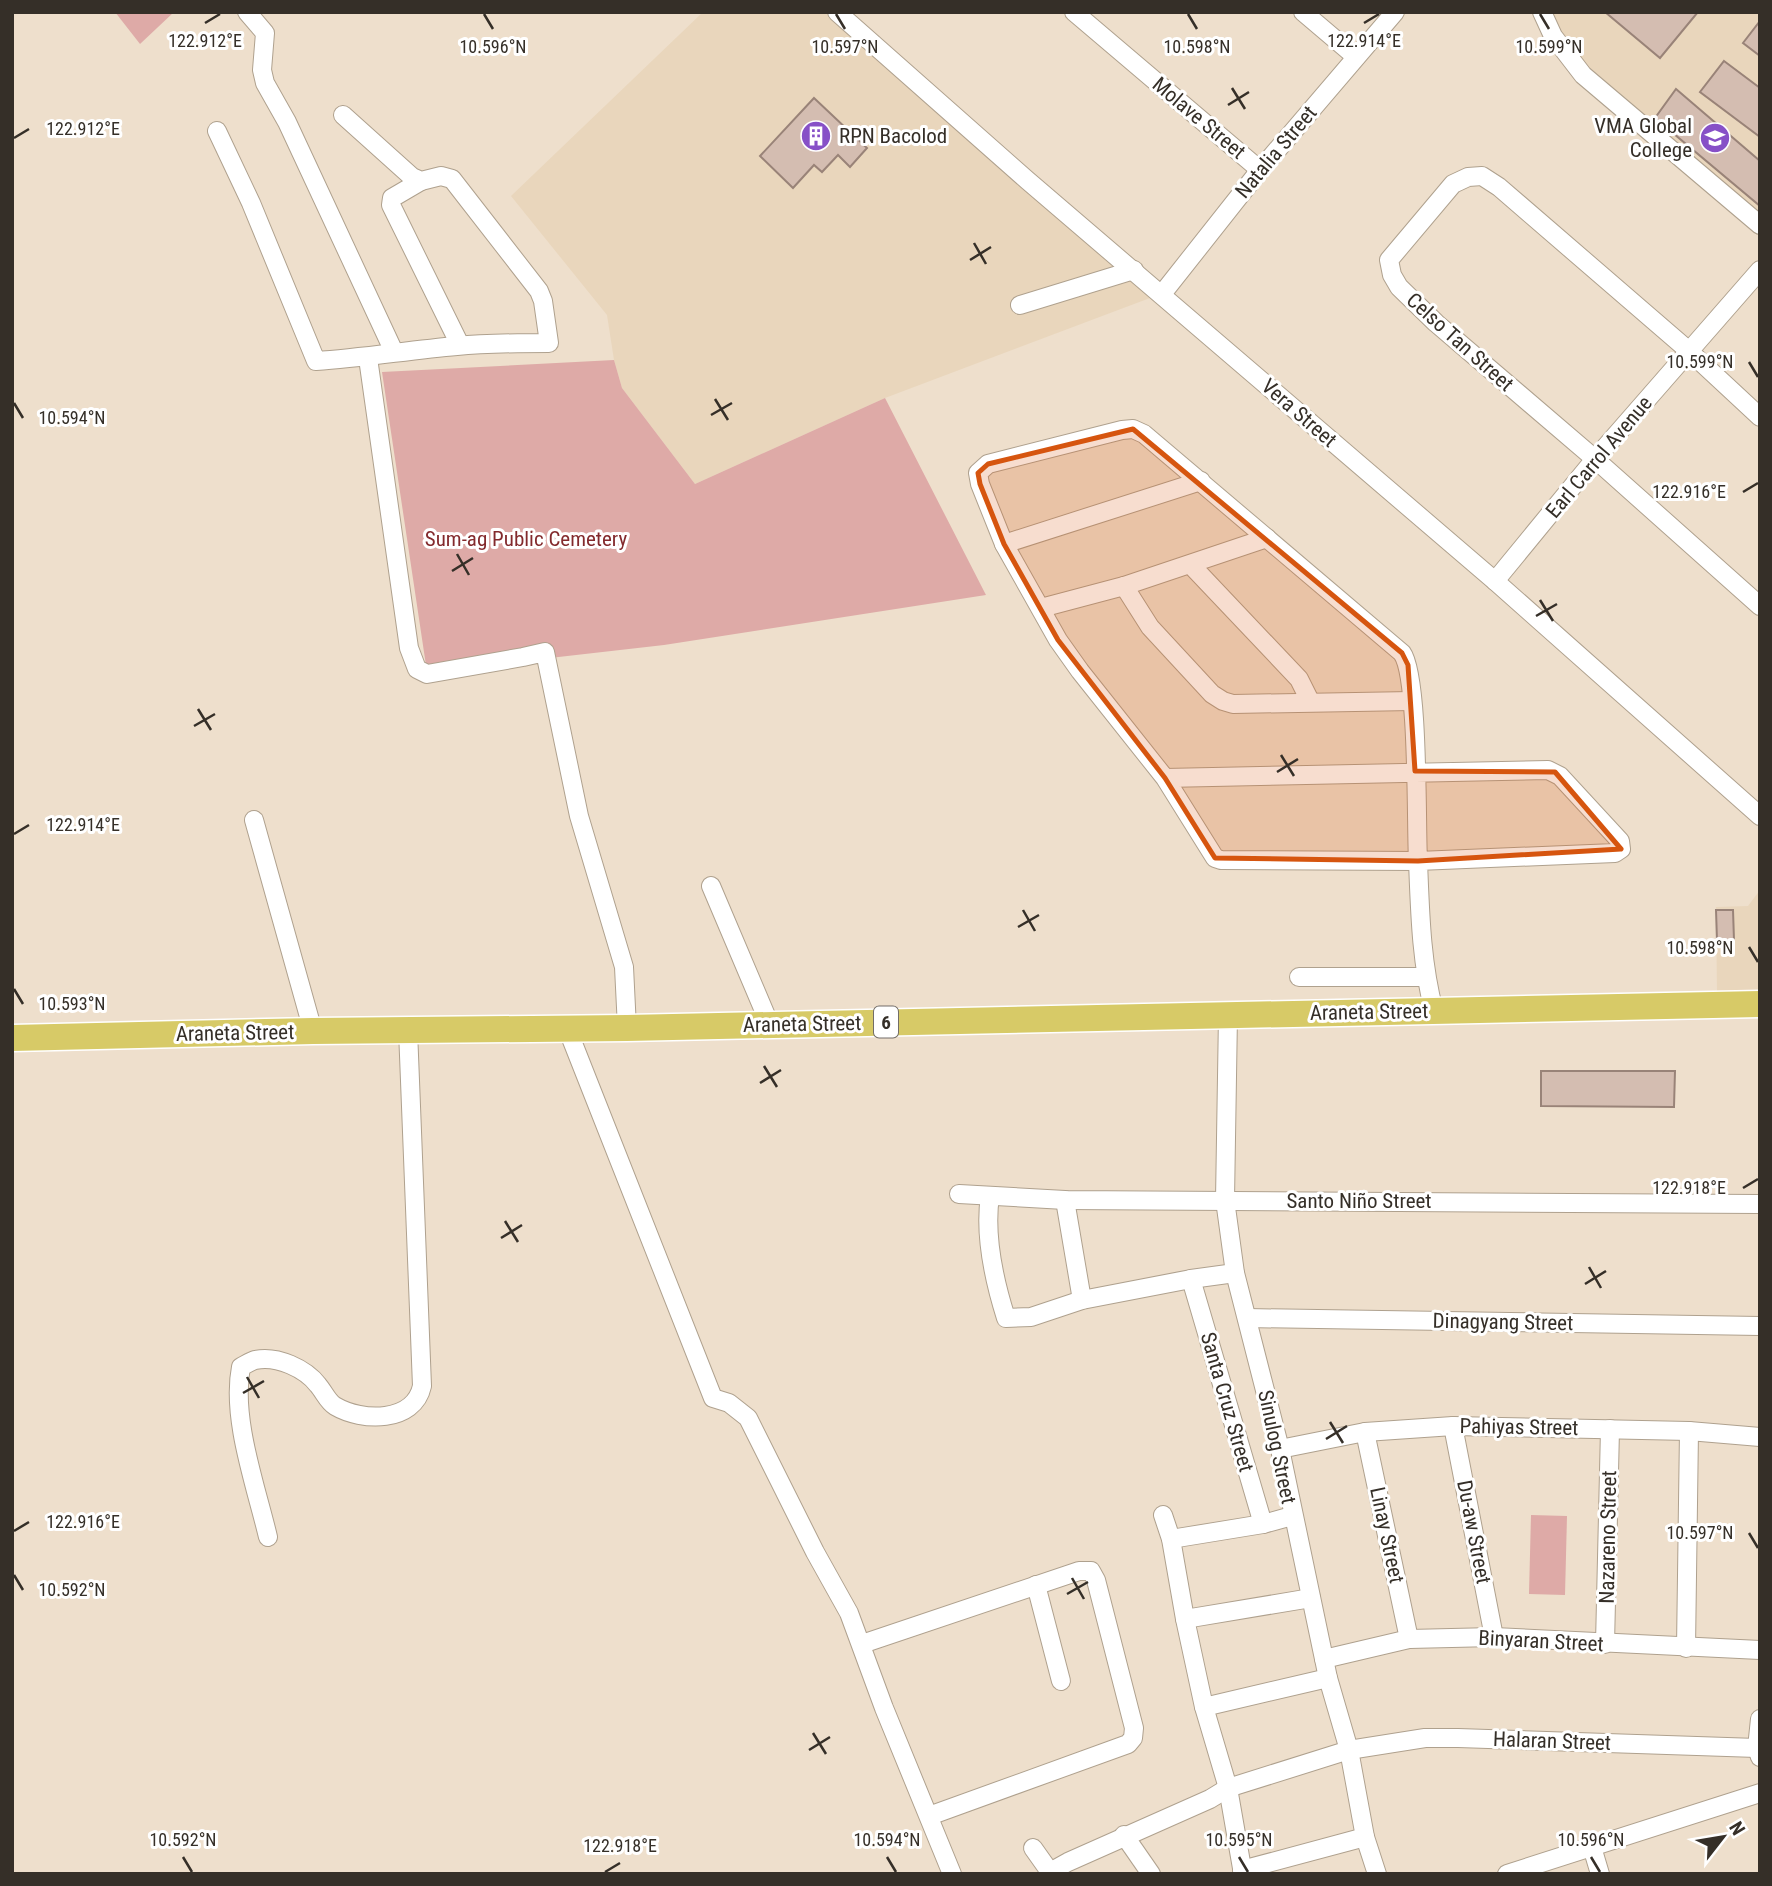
<svg xmlns="http://www.w3.org/2000/svg" width="1772" height="1886" viewBox="0 0 1772 1886" font-family="'Roboto Condensed',sans-serif">
  <style>
    .built { fill: #e9d6bc }
    .green { fill: #deaaa7 }
    .building { fill: #d4bdb1; stroke: #998378; stroke-width: 2 }
    .lines { fill: none; stroke-linecap: round; stroke-linejoin: round }
    .minor-casing { stroke: #afa18e; stroke-width: 20 }
    .highway-casing { stroke: #fff; stroke-width: 29 }
    .minor { stroke: #fff; stroke-width: 18 }
    .highway { stroke: #d7ca67; stroke-width: 26 }
    .marked { fill: #d6550f; fill-opacity: 0.2; stroke: #d6550f; stroke-width: 5; stroke-linejoin: round }
    .ticks { fill: none; stroke: #352f28; stroke-width: 2.5 }
    .labels { text-anchor: middle; stroke-width: 6; stroke-linejoin: round; paint-order: stroke }
    .shield { fill: #fff; stroke: #726d68; stroke-width: 2 }
    .shield-label { font-size: 19px; font-weight: bold; fill: #352f28 }
    .street-label { font-size: 21px; fill: #352f28; stroke: #fff }
    .poi-label { font-size: 21px; fill: #352f28; stroke: #fff; text-anchor: end }
    .park-label { font-size: 21px; fill: #832a2d; stroke: #fff }
    .ticks-label { font-size: 18px; text-anchor: middle; fill: #352f28; stroke: #fff; stroke-width: 6; stroke-linejoin: round; paint-order: stroke }
  </style>
  <rect width="100%" height="100%" fill="#eedfcc"/>
  <g class="built">
    <path d="M 703,12 L 827,12 L 1150,298 L 885,398 L 695,484 L 622,388 L 614,360 L 607,315 L 511,196 Z"/>
    <path d="M 1553,12 L 1760,12 L 1760,215 L 1580,61 L 1560,34 Z"/>
    <path d="M 1760,890 L 1760,990 L 1717,993 L 1716,907 L 1748,906 Z"/>
  </g>
  <g class="green">
    <path d="M 115,12 L 174,12 L 140,44 Z"/>
    <path d="M 614,360 L 622,388 L 695,484 L 885,398 L 986,595 L 664,645 L 427,672 L 382,372 Z"/>
    <path d="M 1531,1515 L 1567,1516 L 1565,1595 L 1529,1594 Z"/>
  </g>
  <g class="building">
    <path d="M 1605,12 L 1698,12 L 1660,58 Z"/>
    <path d="M 1760,21 L 1760,56 L 1743,43 Z"/>
    <path d="M 1724,61 L 1760,88 L 1760,137 L 1700,92 Z"/>
    <path d="M 1676,89 L 1760,161 L 1760,206 L 1655,118 Z"/>
    <path d="M 814,98 L 867,148 L 850,167 L 838,155 L 822,172 L 814,165 L 793,188 L 760,156 Z"/>
    <path d="M 1716,910 L 1733,910 L 1734,940 L 1717,941 Z"/>
    <path d="M 1541,1071 L 1675,1071 L 1674,1107 L 1541,1106 Z"/>
  </g>
  <g class="lines">
    <g class="minor-casing">
      <g id="minor">
        <path d="M 247,12 L 265,33 L 262,70 L 265,83 L 287,122 L 394,352"/>
        <path d="M 837,12 L 1027,180 L 1495,581 L 1760,816"/>
        <path d="M 1074,12 L 1260,170"/>
        <path d="M 1303,12 L 1356,57"/>
        <path d="M 1542,12 L 1553,36 L 1583,75 L 1760,225"/>
        <path d="M 217,131 L 251,203 L 316,361 C 363,358 410,350 457,346 C 487,343 519,343 549,343 L 543,301 L 539,291 L 452,179 L 441,176 L 421,181 L 412,177 L 343,115"/>
        <path d="M 421,181 L 392,198 L 391,205 L 460,345"/>
        <path d="M 1162,294 L 1260,170 L 1395,12"/>
        <path d="M 1020,305 L 1134,270"/>
        <path d="M 368,358 L 409,648 L 417,669 L 427,674 L 523,657 L 545,652 L 579,816 L 624,967 L 627,1028"/>
        <path d="M 1760,417 L 1689,351 L 1499,187 L 1482,176 L 1468,177 L 1453,184 L 1389,260 L 1392,275 L 1399,287 L 1436,323 L 1595,459 L 1760,606"/>
        <path d="M 1004,544 L 1201,481"/>
        <path d="M 1191,565 L 1299,679 L 1310,701"/>
        <path d="M 1495,581 L 1595,459 L 1760,270"/>
        <path d="M 1124,586 L 1150,627 L 1212,694 L 1223,701 L 1233,704 L 1412,701"/>
        <path d="M 1041,608 L 1124,586 L 1267,538"/>
        <path d="M 1165,778 L 1548,770 L 1560,776 L 1620,841 L 1621,849 L 1615,853 L 1418,861 L 1221,860 L 1215,858 L 1165,778 L 1080,671 L 1058,640 L 1004,544 L 980,484 L 978,473 L 988,464 L 1122,430 L 1133,429 L 1144,434 L 1402,653 C 1419,676 1416,824 1418,861 C 1420,911 1421,962 1434,1011"/>
        <path d="M 254,820 L 313,1031"/>
        <path d="M 711,886 L 770,1025"/>
        <path d="M 1299,977 L 1425,977"/>
        <path d="M 1228,1015 L 1225,1200 L 1235,1273 L 1280,1449 L 1328,1678 L 1349,1750 L 1365,1837 L 1377,1874"/>
        <path d="M 567,1028 L 713,1398 L 729,1403 L 748,1418 L 815,1552 L 849,1613 L 884,1708 L 952,1874"/>
        <path d="M 959,1194 L 1065,1200 L 1760,1204"/>
        <path d="M 990,1196 C 984,1236 994,1280 1006,1318 L 1031,1317 L 1082,1300 L 1191,1279 L 1235,1273"/>
        <path d="M 1065,1200 L 1082,1300"/>
        <path d="M 1191,1279 L 1263,1524"/>
        <path d="M 1247,1318 L 1760,1326"/>
        <path d="M 1453,1426 L 1494,1637"/>
        <path d="M 1365,1432 L 1409,1639"/>
        <path d="M 1280,1449 L 1365,1432 L 1453,1426 L 1689,1431 L 1760,1437"/>
        <path d="M 1163,1515 L 1171,1539 L 1185,1619 L 1204,1707 L 1228,1788 L 1243,1874"/>
        <path d="M 268,1537 C 256,1486 231,1418 241,1367 C 245,1365 251,1361 255,1360 C 277,1355 306,1369 318,1385 C 324,1392 328,1402 335,1406 C 362,1422 414,1423 422,1386 L 408,1030"/>
        <path d="M 1171,1539 L 1263,1524 L 1292,1516"/>
        <path d="M 1036,1585 L 1061,1681"/>
        <path d="M 1185,1619 L 1311,1598"/>
        <path d="M 862,1644 L 1079,1571 L 1091,1571 L 1096,1580 L 1134,1728 L 1133,1738 L 1128,1744 L 929,1816"/>
        <path d="M 1605,1644 L 1610,1429"/>
        <path d="M 1686,1648 L 1689,1431"/>
        <path d="M 1324,1659 L 1409,1639 L 1494,1637 L 1760,1650"/>
        <path d="M 1204,1707 L 1328,1678"/>
        <path d="M 1760,1719 L 1757,1748 L 1760,1757"/>
        <path d="M 1124,1835 L 1151,1874"/>
        <path d="M 1592,1847 L 1600,1874"/>
        <path d="M 1033,1848 L 1050,1872"/>
        <path d="M 1242,1870 L 1365,1837"/>
        <path d="M 1052,1874 L 1050,1872 L 1068,1862 L 1210,1799 L 1228,1788 L 1349,1750 L 1425,1738 L 1458,1738 L 1757,1748"/>
        <path d="M 1507,1874 L 1760,1793"/>
      </g>
    </g>
    <g class="highway-casing">
      <path id="highway" d="M 12,1038 L 313,1031 L 627,1028 L 1760,1004"/>
    </g>
    <use href="#minor" class="minor"/>
    <use href="#highway" class="highway"/>
  </g>
  <path class="marked" d="M 1133,429 L 1402,653 L 1408,665 L 1415,771 L 1555,772 L 1621,849 L 1418,861 L 1215,858 L 1165,778 L 1058,640 L 1004,544 L 980,484 L 978,473 L 988,464 Z"/>
  <path class="ticks" d="M 484,14 L 493,29M 836,14 L 845,29M 1188,14 L 1197,29M 1540,14 L 1549,29M 205,23 L 220,14M 1364,23 L 1379,14M 1232,88 L 1245,109M 1228,105 L 1249,92M 14,138 L 29,129M 974,243 L 986,264M 970,260 L 991,247M 1749,362 L 1758,377M 715,399 L 728,420M 14,403 L 23,418M 711,415 L 732,403M 1743,492 L 1758,483M 457,554 L 469,575M 452,571 L 473,558M 1540,600 L 1553,621M 1536,616 L 1557,604M 198,709 L 211,730M 194,726 L 215,714M 1281,755 L 1294,776M 1277,772 L 1298,759M 14,834 L 29,825M 1023,910 L 1035,931M 1018,927 L 1039,915M 1749,947 L 1758,962M 14,989 L 23,1004M 764,1066 L 777,1087M 760,1083 L 781,1070M 1743,1188 L 1758,1179M 505,1221 L 518,1242M 501,1238 L 522,1225M 1589,1267 L 1601,1288M 1585,1284 L 1606,1271M 247,1377 L 259,1398M 243,1393 L 264,1381M 1330,1422 L 1343,1443M 1326,1439 L 1347,1426M 14,1531 L 29,1522M 1749,1533 L 1758,1548M 14,1575 L 23,1590M 1072,1578 L 1084,1599M 1067,1594 L 1088,1582M 813,1733 L 826,1754M 809,1750 L 830,1737M 183,1857 L 192,1872M 887,1857 L 896,1872M 1239,1857 L 1248,1872M 1591,1857 L 1600,1872M 605,1872 L 620,1863"/>
  <defs>
    <g id="building-disc" transform="scale(1.575)"><circle r="9.5" fill="#8750c7" stroke="#fff"/><path d="M-4-6H4V6H1V3H-1V6H-4ZM-2.5-4.3h1.7v1.8h-1.7ZM.8-4.3h1.7v1.8H.8ZM-2.5-1h1.7V.8h-1.7ZM.8-1h1.7V.8H.8Z" fill="#fff"/></g>
    <g id="university-disc" transform="scale(1.575)"><circle r="9.5" fill="#8750c7" stroke="#fff"/><path d="M0-5L7-2L0 1L-7-2ZM-4 1L0 2.5L4 1V4Q0 6-4 4Z" fill="#fff"/></g>
  </defs>
  <g fill-rule="evenodd">
    <use href="#building-disc" x="816" y="136"/>
    <use href="#university-disc" x="1715" y="138"/>
  </g>
  <g class="labels">
    <rect class="shield" x="874" y="1006.5" width="24" height="31" rx="5"/>
    <g class="shield-label">
      <text x="886" y="1029">6</text>
    </g>
    <g class="street-label">
      <text transform="translate(1199 118) rotate(40)" y="7">Molave Street</text>
      <text transform="translate(1276 152) rotate(-50)" y="7">Natalia Street</text>
      <text transform="translate(1460 342) rotate(42)" y="7">Celso Tan Street</text>
      <text transform="translate(1299 413) rotate(41)" y="7">Vera Street</text>
      <text transform="translate(1599 457) rotate(-50)" y="7">Earl Carrol Avenue</text>
      <text transform="translate(1369 1012) rotate(-1)" y="7">Araneta Street</text>
      <text transform="translate(802 1024) rotate(-1)" y="7">Araneta Street</text>
      <text transform="translate(235 1033) rotate(-1)" y="7">Araneta Street</text>
      <text x="1359" y="1208">Santo Niño Street</text>
      <text transform="translate(1503 1322) rotate(1)" y="7">Dinagyang Street</text>
      <text transform="translate(1227 1402) rotate(74)" y="7">Santa Cruz Street</text>
      <text transform="translate(1519 1427) rotate(1)" y="7">Pahiyas Street</text>
      <text transform="translate(1277 1447) rotate(78)" y="7">Sinulog Street</text>
      <text transform="translate(1474 1532) rotate(79)" y="7">Du-aw Street</text>
      <text transform="translate(1387 1535) rotate(78)" y="7">Linay Street</text>
      <text transform="translate(1608 1537) rotate(-89)" y="7">Nazareno Street</text>
      <text transform="translate(1541 1641) rotate(3)" y="7">Binyaran Street</text>
      <text transform="translate(1552 1741) rotate(2)" y="7">Halaran Street</text>
    </g>
    <g class="poi-label">
      <text x="1692" y="133">VMA Global<tspan x="1692" dy="24">College</tspan></text>
      <text x="839" y="143" text-anchor="start">RPN Bacolod</text>
    </g>
    <g class="park-label">
      <text x="526" y="546">Sum-ag Public Cemetery</text>
    </g>
  </g>
  <g class="ticks-label">
    <text x="205" y="47">122.912°E</text>
    <text x="1364" y="47">122.914°E</text>
    <text x="493" y="53">10.596°N</text>
    <text x="845" y="53">10.597°N</text>
    <text x="1197" y="53">10.598°N</text>
    <text x="1549" y="53">10.599°N</text>
    <text x="83" y="135">122.912°E</text>
    <text x="1700" y="368">10.599°N</text>
    <text x="72" y="424">10.594°N</text>
    <text x="1689" y="498">122.916°E</text>
    <text x="83" y="831">122.914°E</text>
    <text x="1700" y="954">10.598°N</text>
    <text x="72" y="1010">10.593°N</text>
    <text x="1689" y="1194">122.918°E</text>
    <text x="83" y="1528">122.916°E</text>
    <text x="1700" y="1539">10.597°N</text>
    <text x="72" y="1596">10.592°N</text>
    <text x="183" y="1846">10.592°N</text>
    <text x="887" y="1846">10.594°N</text>
    <text x="1239" y="1846">10.595°N</text>
    <text x="1591" y="1846">10.596°N</text>
    <text x="620" y="1852">122.918°E</text>
  </g>
  <rect width="1772" height="1886" fill="none" stroke="#352f28" stroke-width="28"/>
  <g transform="translate(1723 1837) rotate(59)" stroke="#ffffff" stroke-width="5" paint-order="stroke">
  <path d="M0-5L12 26L0 18L-12 26Z" fill="#352f28"/>
  <text y="-10" font-size="19" font-weight="bold" text-anchor="middle" fill="#352f28">N</text>
  </g>
</svg>
